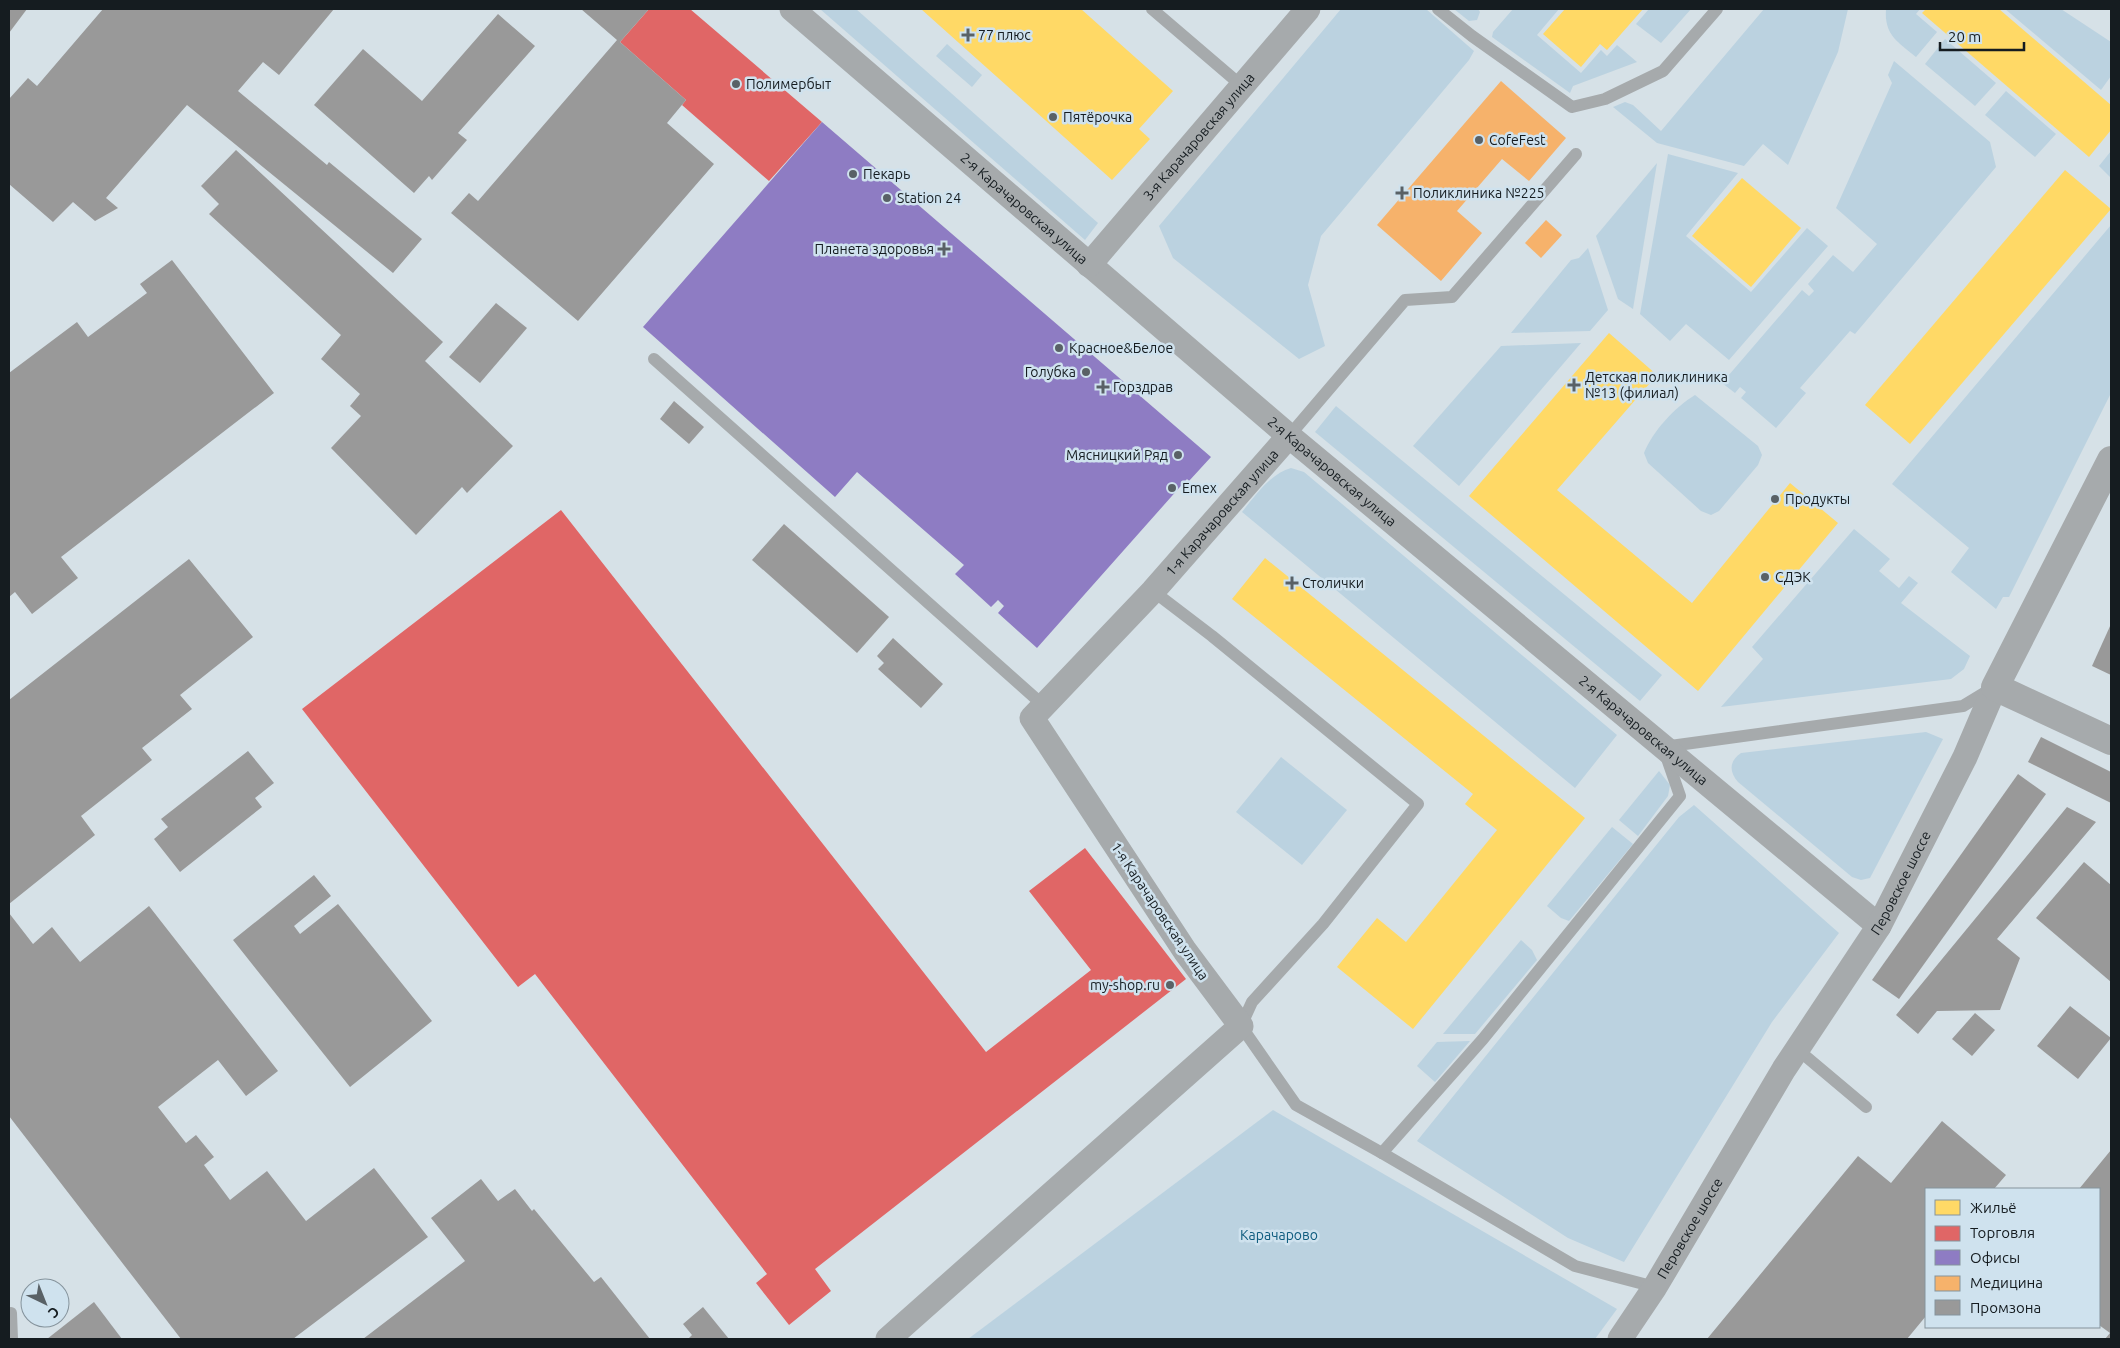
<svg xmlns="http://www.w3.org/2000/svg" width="2120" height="1348" viewBox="0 0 2120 1348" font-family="Ubuntu,sans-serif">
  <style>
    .green { fill: #bbd2e0 }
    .homes { fill: #ffd966 }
    .shops { fill: #e06666 }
    .offices { fill: #8e7cc3 }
    .health { fill: #f6b26b }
    .industry { fill: #999 }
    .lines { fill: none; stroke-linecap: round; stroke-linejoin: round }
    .service { stroke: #a6aaac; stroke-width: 12 }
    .minor { stroke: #a6aaac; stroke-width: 25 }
    .tertiary { stroke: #a6aaac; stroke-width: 28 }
    .poi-dot { fill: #596166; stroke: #cfe2ee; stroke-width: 2 }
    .labels { text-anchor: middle; stroke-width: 5; stroke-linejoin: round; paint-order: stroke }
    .poi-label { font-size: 14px; fill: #151c20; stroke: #cfe2ee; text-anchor: start }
    .street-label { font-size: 14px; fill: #151c20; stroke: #cfe2ee }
    .park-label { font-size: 14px; fill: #0e5b7e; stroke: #cfe2ee }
  </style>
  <rect width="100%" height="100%" fill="#d6e1e7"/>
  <g class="green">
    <path d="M 820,9 L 856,9 L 1098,223 L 1085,240 Z"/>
    <path d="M 1341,9 L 1426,9 L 1474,51 L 1469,60 L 1321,236 L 1308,285 L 1325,346 L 1299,359 L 1173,258 L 1159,226 Z"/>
    <path d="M 1454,9 L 1478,9 L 1480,12 L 1477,20 L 1469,21 Z"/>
    <path d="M 1513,9 L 1559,9 L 1537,35 L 1581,73 L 1601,50 L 1607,56 L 1617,45 L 1637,62 L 1573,86 L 1570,93 L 1492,37 L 1493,32 Z"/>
    <path d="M 1649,9 L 1691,9 L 1661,43 L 1636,24 Z"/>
    <path d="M 1764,9 L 1848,9 L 1838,52 L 1788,165 L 1763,144 L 1744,166 L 1657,143 L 1613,107 L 1625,102 L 1633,105 L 1661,131 Z"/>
    <path d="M 1886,9 L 1920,9 L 1916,14 L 1937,32 L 1916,57 C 1898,42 1884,35 1886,9 Z"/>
    <path d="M 2005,9 L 2061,9 L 2111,42 L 2111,76 L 2101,90 Z"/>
    <path d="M 1945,39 L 1996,83 L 1975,106 L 1925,64 Z"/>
    <path d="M 947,44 L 982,75 L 972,87 L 936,56 Z"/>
    <path d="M 1894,61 L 1990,142 L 1996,167 L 1855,334 L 1850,331 L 1800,388 L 1806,393 L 1776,428 L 1741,398 L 1746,392 L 1740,387 L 1735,393 L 1722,383 L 1802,290 L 1809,296 L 1814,291 L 1808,284 L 1833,255 L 1853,272 L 1877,244 L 1836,208 L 1892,83 L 1888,75 Z"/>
    <path d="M 2006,91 L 2056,134 L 2035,157 L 1985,115 Z"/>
    <path d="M 2111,151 L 2111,178 L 2099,166 Z"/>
    <path d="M 1668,154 L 1738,173 L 1686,236 L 1751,292 L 1807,228 L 1828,246 L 1729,360 L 1686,324 L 1670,341 L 1640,314 Z"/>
    <path d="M 1657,163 L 1633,309 L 1618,299 L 1596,236 Z"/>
    <path d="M 2111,225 L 2111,393 L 2009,597 L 2003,597 L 1996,609 L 1951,572 L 1969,548 L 1892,484 Z"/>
    <path d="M 1588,248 L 1608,310 L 1590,331 L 1511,333 L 1571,260 L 1579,258 Z"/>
    <path d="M 1581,343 L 1459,486 L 1413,446 L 1501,346 Z"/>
    <path d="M 1695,395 L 1758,446 L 1762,455 L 1758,465 L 1719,511 L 1711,515 L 1701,511 L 1648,463 L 1644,453 C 1652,432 1675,407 1695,395 Z"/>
    <path d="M 1336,406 L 1662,675 L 1640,701 L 1315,432 Z"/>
    <path d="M 1291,468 L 1304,472 L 1617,735 L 1575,788 L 1242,512 C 1256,495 1270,474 1291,468 Z"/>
    <path d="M 1854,529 L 1890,559 L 1879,571 L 1899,588 L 1909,576 L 1918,583 L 1901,603 L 1970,656 L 1964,669 L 1951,679 L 1721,707 L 1763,659 L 1752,647 Z"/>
    <path d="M 1926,732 L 1943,739 L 1870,878 L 1861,880 L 1852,877 L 1738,782 C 1729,772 1729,761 1741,753 Z"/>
    <path d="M 1281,757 L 1347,810 L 1302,865 L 1236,812 Z"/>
    <path d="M 1659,771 L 1670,785 L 1668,796 L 1638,836 L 1619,820 Z"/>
    <path d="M 1694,805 L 1839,933 L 1772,1022 L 1624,1262 L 1568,1238 L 1417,1141 L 1649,854 L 1679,817 Z"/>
    <path d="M 1612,827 L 1633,844 L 1569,921 L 1561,918 L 1547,906 Z"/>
    <path d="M 1521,940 L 1532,950 L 1537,960 L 1475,1034 L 1443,1034 Z"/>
    <path d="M 1470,1041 L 1435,1082 L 1417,1066 L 1437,1042 Z"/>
    <path d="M 1273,1110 L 1617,1309 L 1595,1339 L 968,1339 Z"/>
  </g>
  <g class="homes">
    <path d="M 921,9 L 1081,9 L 1173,91 L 1139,129 L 1150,139 L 1112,180 Z"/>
    <path d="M 1565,9 L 1643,9 L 1607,50 L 1600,44 L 1581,67 L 1543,34 Z"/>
    <path d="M 1926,9 L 1999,9 L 2111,105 L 2111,130 L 2089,157 L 1922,13 Z"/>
    <path d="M 2065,170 L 2111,209 L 1910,444 L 1865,405 Z"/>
    <path d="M 1742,178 L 1801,228 L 1751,287 L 1692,236 Z"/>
    <path d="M 1609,333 L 1657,375 L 1557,490 L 1692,603 L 1790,483 L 1838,523 L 1698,691 L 1469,496 Z"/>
    <path d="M 1265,558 L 1585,818 L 1413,1029 L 1337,967 L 1377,918 L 1406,942 L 1497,830 L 1465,804 L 1473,794 L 1232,599 Z"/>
  </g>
  <g class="shops">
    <path d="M 649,9 L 690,9 L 822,122 L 769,181 L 682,105 L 686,100 L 620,42 Z"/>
    <path d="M 561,510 L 986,1052 L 1091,970 L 1029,891 L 1085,848 L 1186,979 L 815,1269 L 831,1291 L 789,1325 L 756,1283 L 767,1274 L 535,974 L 518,987 L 302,709 Z"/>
  </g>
  <path class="offices" d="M 822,122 L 1211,457 L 1189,481 L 1187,479 L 1037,648 L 998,613 L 1004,606 L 998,600 L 991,607 L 955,574 L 964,565 L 857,472 L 835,497 L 643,327 Z"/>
  <g class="health">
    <path d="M 1501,81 L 1566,138 L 1529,181 L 1502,159 L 1457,211 L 1482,233 L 1441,281 L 1377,225 Z"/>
    <path d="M 1546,220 L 1562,235 L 1541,258 L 1525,243 Z"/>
  </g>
  <g class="industry">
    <path d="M 9,9 L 27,9 L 9,33 Z"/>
    <path d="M 103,9 L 334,9 L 279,75 L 263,62 L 238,91 L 327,165 L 329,162 L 422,239 L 393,273 L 187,105 L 106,198 L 118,208 L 95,221 L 73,202 L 53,222 L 9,184 L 9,99 L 28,78 L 37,86 Z"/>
    <path d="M 581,9 L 649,9 L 620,42 L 686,100 L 667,123 L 714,164 L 578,321 L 451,213 L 469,193 L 478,201 L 617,40 Z"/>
    <path d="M 498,14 L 535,46 L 458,133 L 467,140 L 432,180 L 429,176 L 414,193 L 314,105 L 363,49 L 422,101 Z"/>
    <path d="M 236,150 L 443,342 L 425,361 L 513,446 L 467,493 L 462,487 L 416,535 L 331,448 L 361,416 L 350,406 L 360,394 L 321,359 L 341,335 L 209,214 L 219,204 L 201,186 Z"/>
    <path d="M 172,260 L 274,393 L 61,557 L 78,578 L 32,614 L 15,592 L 9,597 L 9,373 L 77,322 L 88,337 L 147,293 L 140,284 Z"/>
    <path d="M 496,303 L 527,328 L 480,383 L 449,357 Z"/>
    <path d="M 674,401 L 704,427 L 689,444 L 660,419 Z"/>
    <path d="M 784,524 L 889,617 L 857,653 L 752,560 Z"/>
    <path d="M 189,559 L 253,637 L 180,695 L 192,709 L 142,748 L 152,760 L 81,816 L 95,835 L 9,904 L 9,700 Z"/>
    <path d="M 2111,624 L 2111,675 L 2092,666 Z"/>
    <path d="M 893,638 L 943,684 L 921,708 L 878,669 L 884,663 L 877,656 Z"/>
    <path d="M 2041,737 L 2111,772 L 2111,803 L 2028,762 Z"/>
    <path d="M 248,751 L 274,783 L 255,798 L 262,807 L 180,872 L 154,839 L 168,827 L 161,819 Z"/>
    <path d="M 2018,774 L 2046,794 L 1899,999 L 1872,980 Z"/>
    <path d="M 2067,807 L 2096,822 L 1997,939 L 2020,958 L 2000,1010 L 1937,1011 L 1918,1034 L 1896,1015 Z"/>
    <path d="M 2084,862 L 2111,885 L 2111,982 L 2036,918 Z"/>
    <path d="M 314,875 L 331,896 L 294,926 L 300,934 L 338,904 L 432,1021 L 350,1087 L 233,940 Z"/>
    <path d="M 149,906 L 278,1071 L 246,1096 L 218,1060 L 158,1107 L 186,1143 L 196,1135 L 214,1157 L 204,1165 L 230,1200 L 267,1171 L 306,1221 L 374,1168 L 428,1237 L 293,1339 L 181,1339 L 9,1116 L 9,913 L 33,944 L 52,927 L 80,962 Z"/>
    <path d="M 2070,1006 L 2111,1038 L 2078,1079 L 2037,1046 Z"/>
    <path d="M 1975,1013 L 1995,1030 L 1972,1056 L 1952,1039 Z"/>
    <path d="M 1942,1121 L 2006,1175 L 1994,1189 L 1926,1189 L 1926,1316 L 1907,1339 L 1707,1339 L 1858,1156 L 1891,1183 Z"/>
    <path d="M 2111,1150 L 2111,1339 L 2105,1339 L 2110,1333 L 2099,1325 L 2099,1189 L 2079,1189 Z"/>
    <path d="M 481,1179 L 498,1201 L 515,1189 L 532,1211 L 534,1209 L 594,1282 L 601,1277 L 650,1339 L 363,1339 L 465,1261 L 431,1218 Z"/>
    <path d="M 94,1302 L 122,1339 L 47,1339 Z"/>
    <path d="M 703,1307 L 729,1339 L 688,1339 L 692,1335 L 683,1324 Z"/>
  </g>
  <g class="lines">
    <g class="service">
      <path d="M 1152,9 L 1242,86"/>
      <path d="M 1438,9 L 1472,36 L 1572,107 L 1605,99 L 1663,71 L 1717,9"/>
      <path d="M 654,359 L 1043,705"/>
      <path d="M 1289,436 L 1405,300 L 1452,297 L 1576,154"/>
      <path d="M 1153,591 L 1212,636 L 1418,804 L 1323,924 L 1252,1002 L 1241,1026 L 1296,1105 L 1382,1153 L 1575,1266 L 1655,1287"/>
      <path d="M 1797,1049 L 1866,1107"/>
      <path d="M 1382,1153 L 1483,1039 L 1680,796 L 1663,747 L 1963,706 L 1991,689"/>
      <path d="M 11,1313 L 12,1339"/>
    </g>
    <g class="minor">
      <path id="s1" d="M 792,9 L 1289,436 L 1879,926"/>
      <path id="s2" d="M 1089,265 L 1308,9"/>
      <path id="s3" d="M 888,1339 L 1241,1026 L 1185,951 L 1032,718 L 1153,591 L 1289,436"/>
      <path id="s4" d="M 1620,1339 L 1655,1287 L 1784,1069 L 1879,926 L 1965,757 L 1995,687"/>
    </g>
    <path class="tertiary" d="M 2111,460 L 1995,687 L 2111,741"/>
  </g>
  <g class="poi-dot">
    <path d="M965.5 27.5h5v5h5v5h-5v5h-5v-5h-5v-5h5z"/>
    <circle cx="736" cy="84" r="5"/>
    <circle cx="1053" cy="117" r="5"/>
    <circle cx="1479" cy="140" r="5"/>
    <circle cx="853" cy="174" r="5"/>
    <path d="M1399.5 185.5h5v5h5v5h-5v5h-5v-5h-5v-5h5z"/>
    <circle cx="887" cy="198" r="5"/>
    <path d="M941.5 241.5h5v5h5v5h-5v5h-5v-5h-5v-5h5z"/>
    <circle cx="1059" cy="348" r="5"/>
    <circle cx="1086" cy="372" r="5"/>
    <path d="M1571.5 377.5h5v5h5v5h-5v5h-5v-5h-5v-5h5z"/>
    <path d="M1100.5 379.5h5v5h5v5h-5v5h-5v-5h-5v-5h5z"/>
    <circle cx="1178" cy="455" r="5"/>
    <circle cx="1172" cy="488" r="5"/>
    <circle cx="1775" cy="499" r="5"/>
    <circle cx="1765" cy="577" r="5"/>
    <path d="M1289.5 575.5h5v5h5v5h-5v5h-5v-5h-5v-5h5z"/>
    <circle cx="1170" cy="985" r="5"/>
  </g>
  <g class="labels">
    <g class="poi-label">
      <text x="978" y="40">77 плюс</text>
      <text x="746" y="89">Полимербыт</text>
      <text x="1063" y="122">Пятёрочка</text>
      <text x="1489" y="145">CofeFest</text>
      <text x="863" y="179">Пекарь</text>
      <text x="1413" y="198">Поликлиника №225</text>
      <text x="897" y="203">Station 24</text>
      <text x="934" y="254" text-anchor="end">Планета здоровья</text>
      <text x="1069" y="353">Красное&amp;Белое</text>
      <text x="1076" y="377" text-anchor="end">Голубка</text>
      <text x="1585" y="382">Детская поликлиника<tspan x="1585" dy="16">№13 (филиал)</tspan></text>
      <text x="1113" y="392">Горздрав</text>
      <text x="1168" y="460" text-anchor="end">Мясницкий Ряд</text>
      <text x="1182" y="493">Emex</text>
      <text x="1785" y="504">Продукты</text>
      <text x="1775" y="582">СДЭК</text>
      <text x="1302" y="588">Столички</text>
      <text x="1160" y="990" text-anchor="end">my-shop.ru</text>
    </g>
    <g class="street-label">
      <text dy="5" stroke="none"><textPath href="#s2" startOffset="169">3-я Карачаровская улица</textPath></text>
      <text dy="5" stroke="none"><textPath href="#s1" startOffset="306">2-я Карачаровская улица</textPath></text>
      <text dy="5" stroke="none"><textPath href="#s1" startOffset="711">2-я Карачаровская улица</textPath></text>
      <text dy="5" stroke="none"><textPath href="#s3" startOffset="1124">1-я Карачаровская улица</textPath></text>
      <text dy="5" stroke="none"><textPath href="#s1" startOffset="1116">2-я Карачаровская улица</textPath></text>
      <text dy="5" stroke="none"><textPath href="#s4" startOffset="536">Перовское шоссе</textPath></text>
      <text transform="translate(1160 911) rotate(56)" y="5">1-я Карачаровская улица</text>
      <text dy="5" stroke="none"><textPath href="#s4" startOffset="131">Перовское шоссе</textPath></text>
    </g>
    <g class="park-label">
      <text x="1279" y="1240">Карачарово</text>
    </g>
  </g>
  <rect width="2120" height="1348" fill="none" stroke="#151c20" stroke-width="20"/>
  <rect x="1925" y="1188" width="175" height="140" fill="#cfe2ee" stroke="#85939c"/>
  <rect x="1935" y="1200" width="25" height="15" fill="#ffd966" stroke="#85939c"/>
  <text x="1970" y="1213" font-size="15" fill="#151c20">Жильё</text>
  <rect x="1935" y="1226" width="25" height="15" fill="#e06666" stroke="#85939c"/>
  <text x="1970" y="1238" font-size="15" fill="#151c20">Торговля</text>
  <rect x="1935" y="1250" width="25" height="15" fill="#8e7cc3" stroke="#85939c"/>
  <text x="1970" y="1263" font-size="15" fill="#151c20">Офисы</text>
  <rect x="1935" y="1276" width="25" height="15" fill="#f6b26b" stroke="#85939c"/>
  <text x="1970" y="1288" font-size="15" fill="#151c20">Медицина</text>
  <rect x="1935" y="1300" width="25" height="15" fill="#999999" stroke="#85939c"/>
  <text x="1970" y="1313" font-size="15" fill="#151c20">Промзона</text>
  <g transform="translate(45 1303) rotate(137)"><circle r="24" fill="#cfe2ee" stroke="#85939c"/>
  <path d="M0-4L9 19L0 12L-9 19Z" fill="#596166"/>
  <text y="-8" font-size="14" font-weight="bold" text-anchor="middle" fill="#151c20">С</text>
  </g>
  <path d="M1940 42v8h84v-8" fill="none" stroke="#151c20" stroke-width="2.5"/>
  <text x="1948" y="42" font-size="15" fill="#151c20" stroke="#cfe2ee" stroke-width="4" paint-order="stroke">20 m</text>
</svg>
